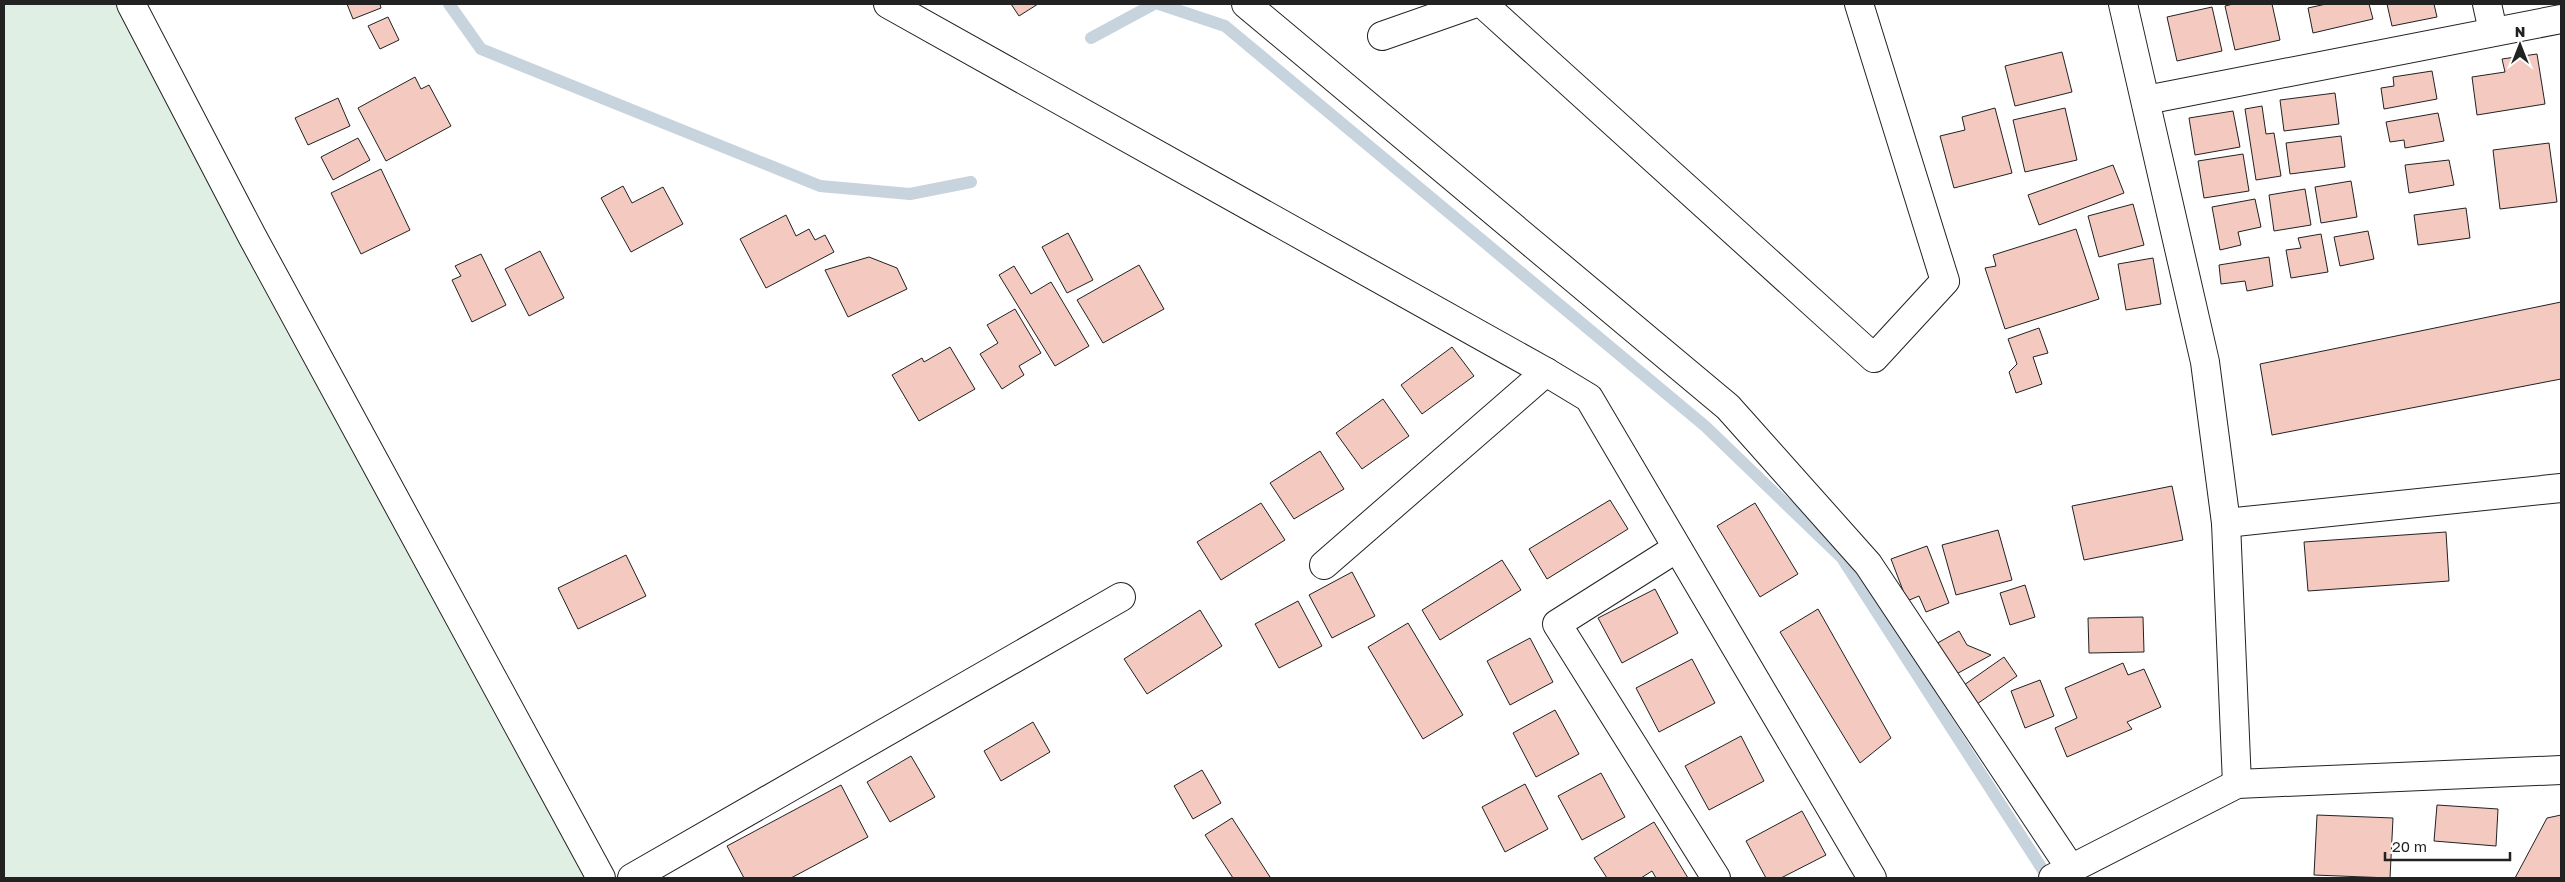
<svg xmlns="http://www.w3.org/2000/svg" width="2565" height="882" viewBox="0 0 2565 882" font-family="'Golos Text',sans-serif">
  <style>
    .green { fill: #e0efe3; stroke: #6f6f6f }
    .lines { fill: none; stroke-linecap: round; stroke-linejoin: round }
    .stream { stroke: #c7d3dd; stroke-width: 12 }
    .building { fill: #f3c9c0; stroke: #222 }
    .minor-casing { stroke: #222; stroke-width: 30 }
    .minor { stroke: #fff; stroke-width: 28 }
  </style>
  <rect width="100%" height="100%" fill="#fff"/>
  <path class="green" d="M 4,4 L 121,4 L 601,878 L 4,878 Z"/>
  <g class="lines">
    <g class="stream">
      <path d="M 449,4 L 481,49 L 820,186 L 910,194 L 971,182"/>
      <path d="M 1159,4 L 1225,26 L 1705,426 L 1842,558 L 2048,878"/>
      <path d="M 1091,38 L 1154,4"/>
    </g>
  </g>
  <g class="building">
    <path d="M 347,4 L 380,4 L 381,8 L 353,19 Z"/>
    <path d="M 1011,4 L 1038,4 L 1019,16 Z"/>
    <path d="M 2233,4 L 2272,4 L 2280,40 L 2235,50 L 2225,6 Z"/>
    <path d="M 2326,4 L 2369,4 L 2373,19 L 2313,33 L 2308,8 Z"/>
    <path d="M 2387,4 L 2434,4 L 2437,17 L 2392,26 Z"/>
    <path d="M 2212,7 L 2222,51 L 2177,61 L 2167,17 Z"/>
    <path d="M 388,17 L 399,40 L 380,49 L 368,26 Z"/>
    <path d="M 2062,52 L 2072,92 L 2015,106 L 2005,66 Z"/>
    <path d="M 2537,54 L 2545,104 L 2477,115 L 2472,77 L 2505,72 L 2502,59 Z"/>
    <path d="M 2432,71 L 2437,99 L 2384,109 L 2381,88 L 2394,86 L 2393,77 Z"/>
    <path d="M 415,77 L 421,89 L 429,85 L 451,126 L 386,161 L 358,108 Z"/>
    <path d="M 2335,93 L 2339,124 L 2284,131 L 2280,100 Z"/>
    <path d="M 338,98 L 350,126 L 308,145 L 295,118 Z"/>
    <path d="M 2262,106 L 2266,134 L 2274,133 L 2281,176 L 2256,180 L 2245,109 Z"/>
    <path d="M 1995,108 L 2012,173 L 1954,188 L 1940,136 L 1965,130 L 1962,117 Z"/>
    <path d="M 2065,108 L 2077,160 L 2025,172 L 2013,120 Z"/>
    <path d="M 2233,111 L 2240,147 L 2195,155 L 2189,118 Z"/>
    <path d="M 2438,113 L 2444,141 L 2405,148 L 2404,140 L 2390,142 L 2386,122 Z"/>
    <path d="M 2341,136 L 2345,167 L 2290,174 L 2286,143 Z"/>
    <path d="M 358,138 L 370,160 L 333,180 L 321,157 Z"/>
    <path d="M 2549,143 L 2557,202 L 2500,209 L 2493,150 Z"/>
    <path d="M 2243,154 L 2249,191 L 2204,198 L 2198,161 Z"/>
    <path d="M 2449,160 L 2454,185 L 2409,193 L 2405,165 Z"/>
    <path d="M 2113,165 L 2124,193 L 2039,225 L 2028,195 Z"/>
    <path d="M 381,169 L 410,230 L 361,254 L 331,193 Z"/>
    <path d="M 2351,181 L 2357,217 L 2321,223 L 2315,187 Z"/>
    <path d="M 623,186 L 632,203 L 663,187 L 683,224 L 631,252 L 601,198 Z"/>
    <path d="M 2305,189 L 2311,225 L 2274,231 L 2269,195 Z"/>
    <path d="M 2255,199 L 2261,227 L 2238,232 L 2241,245 L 2220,250 L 2212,207 Z"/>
    <path d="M 2133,204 L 2144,245 L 2099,257 L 2088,216 Z"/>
    <path d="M 2466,208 L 2470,238 L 2418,245 L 2414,215 Z"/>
    <path d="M 786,215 L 796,236 L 809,229 L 815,240 L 825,235 L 834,252 L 766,288 L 740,239 Z"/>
    <path d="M 2076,229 L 2099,299 L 2005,329 L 1985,268 L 1996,266 L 1993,255 Z"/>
    <path d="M 2368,231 L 2374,259 L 2340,266 L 2334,237 Z"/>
    <path d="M 1068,233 L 1093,280 L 1067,293 L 1042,247 Z"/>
    <path d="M 2321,234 L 2328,272 L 2291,278 L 2286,250 L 2301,248 L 2298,238 Z"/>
    <path d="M 540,251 L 564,298 L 529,316 L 505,269 Z"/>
    <path d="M 481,254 L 506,305 L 472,322 L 452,280 L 461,276 L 455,266 Z"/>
    <path d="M 869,257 L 897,268 L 907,289 L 848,317 L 825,270 Z"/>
    <path d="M 2269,257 L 2273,286 L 2247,291 L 2245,281 L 2221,284 L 2219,265 Z"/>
    <path d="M 2153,258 L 2161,304 L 2126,310 L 2118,264 Z"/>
    <path d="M 1139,265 L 1164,309 L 1103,343 L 1077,300 Z"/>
    <path d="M 1014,266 L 1031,294 L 1051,282 L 1089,346 L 1055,366 L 999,275 Z"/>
    <path d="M 2561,302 L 2561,379 L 2272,435 L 2260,364 Z"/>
    <path d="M 1015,309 L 1041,353 L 1019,366 L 1024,375 L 1002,389 L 980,354 L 998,343 L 987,325 Z"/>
    <path d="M 2039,328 L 2048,353 L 2033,357 L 2042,384 L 2016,393 L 2009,372 L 2017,364 L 2008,339 Z"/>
    <path d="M 950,347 L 975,389 L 919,421 L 892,375 L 922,358 L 924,362 Z"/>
    <path d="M 1452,347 L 1474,376 L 1422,414 L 1401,385 Z"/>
    <path d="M 1383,399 L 1409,436 L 1362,469 L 1336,433 Z"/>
    <path d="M 1320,451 L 1344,489 L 1294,519 L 1270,483 Z"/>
    <path d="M 2172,486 L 2183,540 L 2084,560 L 2072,506 Z"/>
    <path d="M 1610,500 L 1628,529 L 1547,579 L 1529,549 Z"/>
    <path d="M 1261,503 L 1285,540 L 1221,580 L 1197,542 Z"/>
    <path d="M 1755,503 L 1798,574 L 1760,597 L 1717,526 Z"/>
    <path d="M 1998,530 L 2012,580 L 1956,595 L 1942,545 Z"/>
    <path d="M 2446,532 L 2449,581 L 2308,591 L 2304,542 Z"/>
    <path d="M 1927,546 L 1949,603 L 1926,612 L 1919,596 L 1907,601 L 1891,559 Z"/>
    <path d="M 626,555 L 646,596 L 578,629 L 558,588 Z"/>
    <path d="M 1502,560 L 1521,590 L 1440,640 L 1422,610 Z"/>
    <path d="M 1352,572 L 1375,616 L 1332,638 L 1309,595 Z"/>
    <path d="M 2025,585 L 2035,617 L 2010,625 L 2000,593 Z"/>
    <path d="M 1655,589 L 1678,633 L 1622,663 L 1598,618 Z"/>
    <path d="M 1298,601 L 1322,646 L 1279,668 L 1255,624 Z"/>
    <path d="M 1818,609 L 1891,738 L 1860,763 L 1780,632 Z"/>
    <path d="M 1200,610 L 1222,646 L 1147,694 L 1124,659 Z"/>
    <path d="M 2143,617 L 2144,652 L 2089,653 L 2088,618 Z"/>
    <path d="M 1408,623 L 1463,715 L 1423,739 L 1368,647 Z"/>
    <path d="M 1959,631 L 1967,645 L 1991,655 L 1951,677 L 1934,645 Z"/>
    <path d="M 1530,638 L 1553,682 L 1510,705 L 1487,661 Z"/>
    <path d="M 2004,657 L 2017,676 L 1977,704 L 1964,685 Z"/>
    <path d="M 1692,659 L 1715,703 L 1659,732 L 1636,688 Z"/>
    <path d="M 2123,663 L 2128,675 L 2144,669 L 2161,707 L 2127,722 L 2132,729 L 2067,757 L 2055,728 L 2077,718 L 2065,688 Z"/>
    <path d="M 2040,680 L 2054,716 L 2025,728 L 2011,691 Z"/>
    <path d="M 1555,710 L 1579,754 L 1536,777 L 1513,733 Z"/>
    <path d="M 1033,722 L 1050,752 L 1001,781 L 984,751 Z"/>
    <path d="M 1741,736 L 1764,781 L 1709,810 L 1685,766 Z"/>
    <path d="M 911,756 L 935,797 L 890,822 L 867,782 Z"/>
    <path d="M 1202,770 L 1221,803 L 1193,819 L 1174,786 Z"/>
    <path d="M 1601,773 L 1625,817 L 1582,840 L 1558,796 Z"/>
    <path d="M 1525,784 L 1548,829 L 1505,852 L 1482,807 Z"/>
    <path d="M 841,785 L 868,837 L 791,878 L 744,878 L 727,846 Z"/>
    <path d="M 2437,805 L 2498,809 L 2496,846 L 2434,841 Z"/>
    <path d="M 1802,811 L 1826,855 L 1781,878 L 1766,878 L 1746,841 Z"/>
    <path d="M 2317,815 L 2393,818 L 2390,878 L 2314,875 Z"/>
    <path d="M 2561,815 L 2561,878 L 2515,878 L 2547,818 Z"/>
    <path d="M 1232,818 L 1270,877 L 1268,878 L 1233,878 L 1205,835 Z"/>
    <path d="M 1654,822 L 1688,878 L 1656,878 L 1652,871 L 1641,878 L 1607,878 L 1594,858 Z"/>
  </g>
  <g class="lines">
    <g class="minor-casing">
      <g id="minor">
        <path d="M 131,4 L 252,236 L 601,878"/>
        <path d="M 888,4 L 1546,372 L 1589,398 L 1872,878"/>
        <path d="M 1246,4 L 1728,407 L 1868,564 L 2071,869"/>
        <path d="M 1483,4 L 1874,358 L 1945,281 L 1859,4"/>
        <path d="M 2123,4 L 2205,362 L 2226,523 L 2237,784"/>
        <path d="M 2487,4 L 2493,31"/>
        <path d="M 1382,36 L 1473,4"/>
        <path d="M 2146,100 L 2561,19"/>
        <path d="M 2226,523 L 2561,488"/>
        <path d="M 1677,548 L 1557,624 L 1716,878"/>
        <path d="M 1324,565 L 1546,372"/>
        <path d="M 632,878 L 1121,597"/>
        <path d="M 2053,878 L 2237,784 L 2561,770"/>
      </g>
    </g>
    <use href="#minor" class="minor"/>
  </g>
  <rect width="2565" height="882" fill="none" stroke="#222222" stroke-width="10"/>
  <g transform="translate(2520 45)" stroke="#ffffff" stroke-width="4" paint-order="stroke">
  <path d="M0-4L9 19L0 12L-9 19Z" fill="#222222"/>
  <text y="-8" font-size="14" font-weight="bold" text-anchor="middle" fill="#222222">N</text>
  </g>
  <path d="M2385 852v8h125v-8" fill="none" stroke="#222222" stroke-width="2.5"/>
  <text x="2392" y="852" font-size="15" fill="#222222" stroke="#ffffff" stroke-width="4" paint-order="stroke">20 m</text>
</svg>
